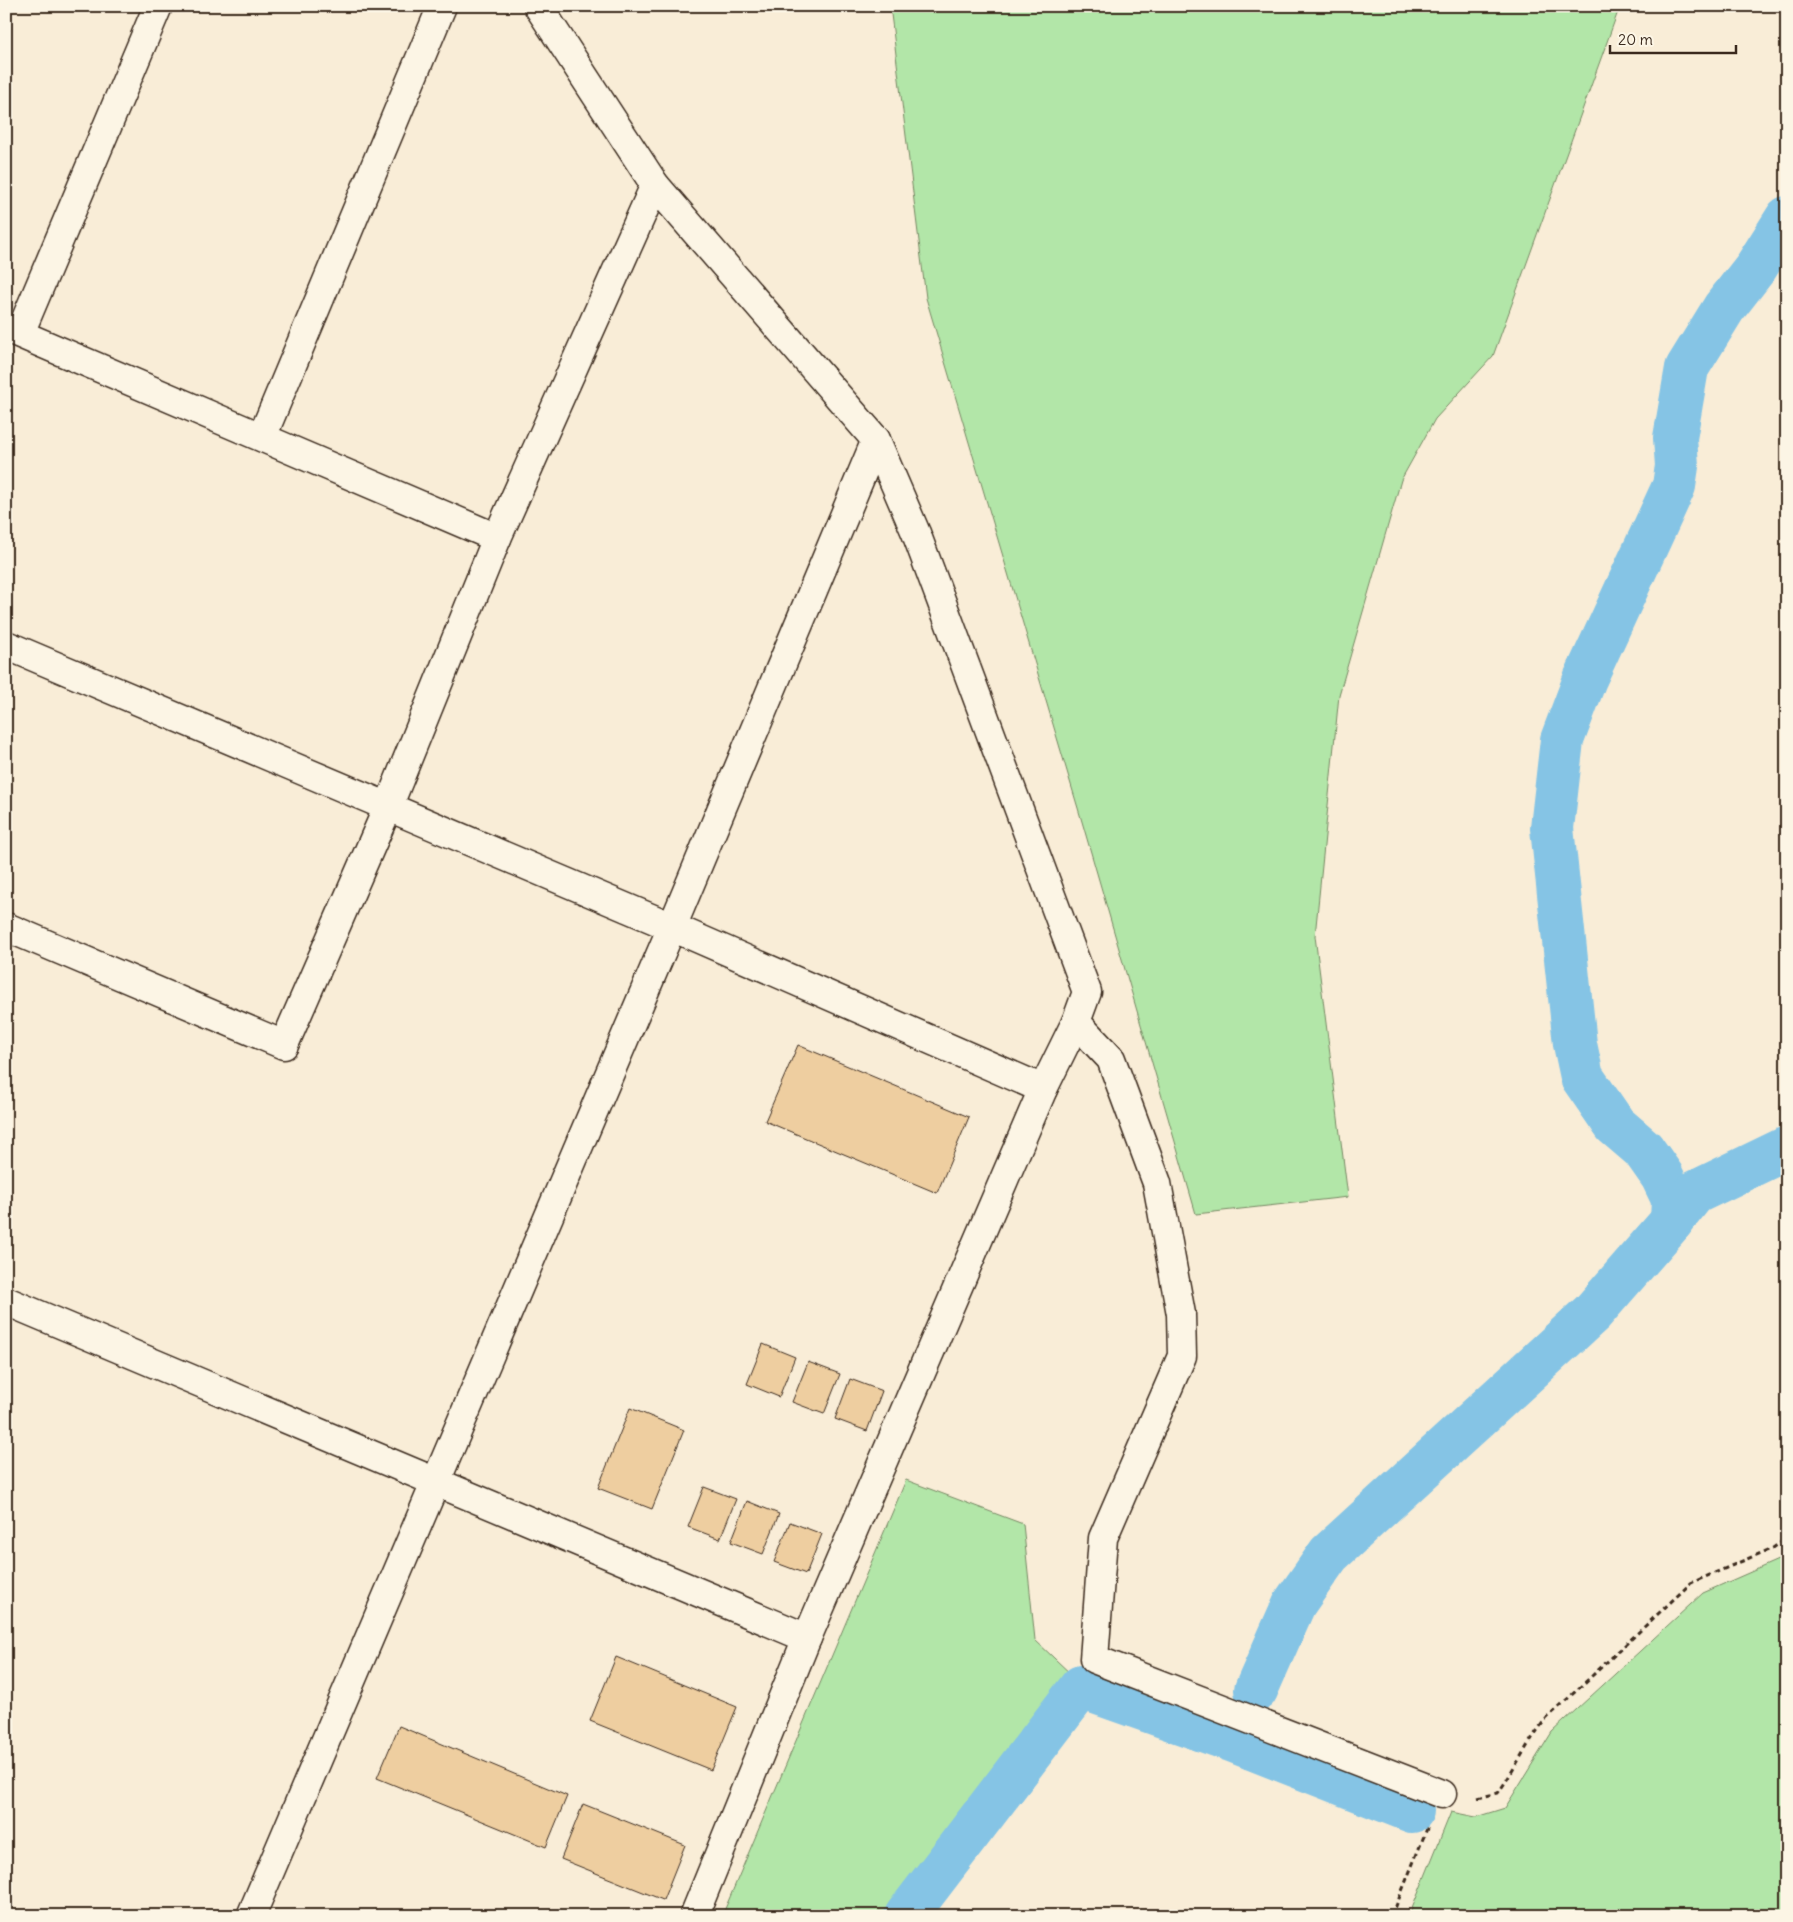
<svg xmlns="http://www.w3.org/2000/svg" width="1793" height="1922" viewBox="0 0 1793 1922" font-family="Delius,sans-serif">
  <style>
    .green { fill: #b2e6a8; stroke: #768863 }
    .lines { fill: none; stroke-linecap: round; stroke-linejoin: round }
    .canal { stroke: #85c4e5; stroke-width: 44 }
    .building { fill: #eecea0; stroke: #3b2a1e }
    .minor-casing { stroke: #3b2a1e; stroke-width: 31 }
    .path { stroke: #3b2a1e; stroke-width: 3; stroke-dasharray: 5 4; stroke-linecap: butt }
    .minor { stroke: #fcf5e5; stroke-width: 28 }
  </style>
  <rect width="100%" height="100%" fill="#f9edd7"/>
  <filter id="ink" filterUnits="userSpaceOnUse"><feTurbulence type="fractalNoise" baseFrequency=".02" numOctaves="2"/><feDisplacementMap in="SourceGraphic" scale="10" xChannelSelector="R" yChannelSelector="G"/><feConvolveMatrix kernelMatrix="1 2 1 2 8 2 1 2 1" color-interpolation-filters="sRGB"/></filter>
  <g filter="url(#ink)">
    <g class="green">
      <path d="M 890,6 L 1620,6 L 1493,356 L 1435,419 L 1401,480 L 1339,695 L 1315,936 L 1348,1197 L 1196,1214 L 1083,825 L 926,298 Z"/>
      <path d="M 906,1480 L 1023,1524 L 1035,1640 L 1074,1677 L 892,1916 L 722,1916 Z"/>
      <path d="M 1787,1556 L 1787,1916 L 1409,1916 L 1451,1812 L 1476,1817 L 1505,1808 L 1552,1732 L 1703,1593 Z"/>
    </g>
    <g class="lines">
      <g class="canal">
        <path d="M 1672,1221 L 1673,1199 L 1662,1176 L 1643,1149 L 1615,1125 L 1582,1077 L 1575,1044 L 1552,828 L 1562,740 L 1585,679 L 1674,486 L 1677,466 L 1675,438 L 1687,368 L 1724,308 L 1756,267 L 1787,218"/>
        <path d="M 1256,1690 L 1294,1604 L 1329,1554 L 1592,1313 L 1672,1221 L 1694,1193 L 1787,1148"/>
        <path d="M 906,1916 L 1081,1687 L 1234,1741 L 1412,1811"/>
      </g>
    </g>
    <g class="building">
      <path d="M 798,1045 L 969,1117 L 937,1193 L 765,1121 Z"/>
      <path d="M 763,1344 L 795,1357 L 779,1397 L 747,1384 Z"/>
      <path d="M 808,1362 L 840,1374 L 824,1414 L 792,1402 Z"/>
      <path d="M 850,1379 L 882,1391 L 867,1431 L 835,1419 Z"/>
      <path d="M 630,1408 L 684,1430 L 652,1509 L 598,1488 Z"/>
      <path d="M 704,1487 L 736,1499 L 720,1539 L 688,1527 Z"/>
      <path d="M 747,1501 L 779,1514 L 763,1554 L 731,1542 Z"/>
      <path d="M 790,1522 L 822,1534 L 806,1574 L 774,1562 Z"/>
      <path d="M 616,1657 L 737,1707 L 711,1770 L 590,1721 Z"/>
      <path d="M 399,1726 L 567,1796 L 546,1847 L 377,1778 Z"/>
      <path d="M 583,1804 L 685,1845 L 663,1900 L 561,1859 Z"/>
    </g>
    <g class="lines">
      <g class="minor-casing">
        <g id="minor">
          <path d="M 538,6 L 655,185 L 876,440 L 916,533 L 1087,992 L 1076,1022 L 1043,1089 L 807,1638 L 694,1916"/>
          <path d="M 6,328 L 497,538"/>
          <path d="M 20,333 L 158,6"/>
          <path d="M 262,437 L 442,6"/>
          <path d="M 6,645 L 672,927 L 1043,1089"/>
          <path d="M 6,927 L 284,1045 L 388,807 L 497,538 L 655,185"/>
          <path d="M 1076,1022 L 1111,1059 L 1157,1183 L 1181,1314 L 1182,1356 L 1103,1538 L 1094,1659 L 1442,1794"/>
          <path d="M 6,1301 L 807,1638"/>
          <path d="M 251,1916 L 672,927 L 876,440"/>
        </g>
      </g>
      <g class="path">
        <path d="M 1478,1798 L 1498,1793 C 1515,1769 1527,1743 1545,1720 L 1691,1583 L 1773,1548 L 1787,1538"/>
        <path d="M 1392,1916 L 1428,1826"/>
      </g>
      <use href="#minor" class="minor"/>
    </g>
  </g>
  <rect width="1793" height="1922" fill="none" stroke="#fcf5e5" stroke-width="25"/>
  <rect x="12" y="12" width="1768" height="1897" fill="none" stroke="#3b2a1e" stroke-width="2" filter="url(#ink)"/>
  <path d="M1610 45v8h126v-8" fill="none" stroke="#3b2a1e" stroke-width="2.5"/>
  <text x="1618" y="45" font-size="15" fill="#3b2a1e" stroke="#fcf5e5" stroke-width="4" paint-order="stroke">20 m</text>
</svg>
